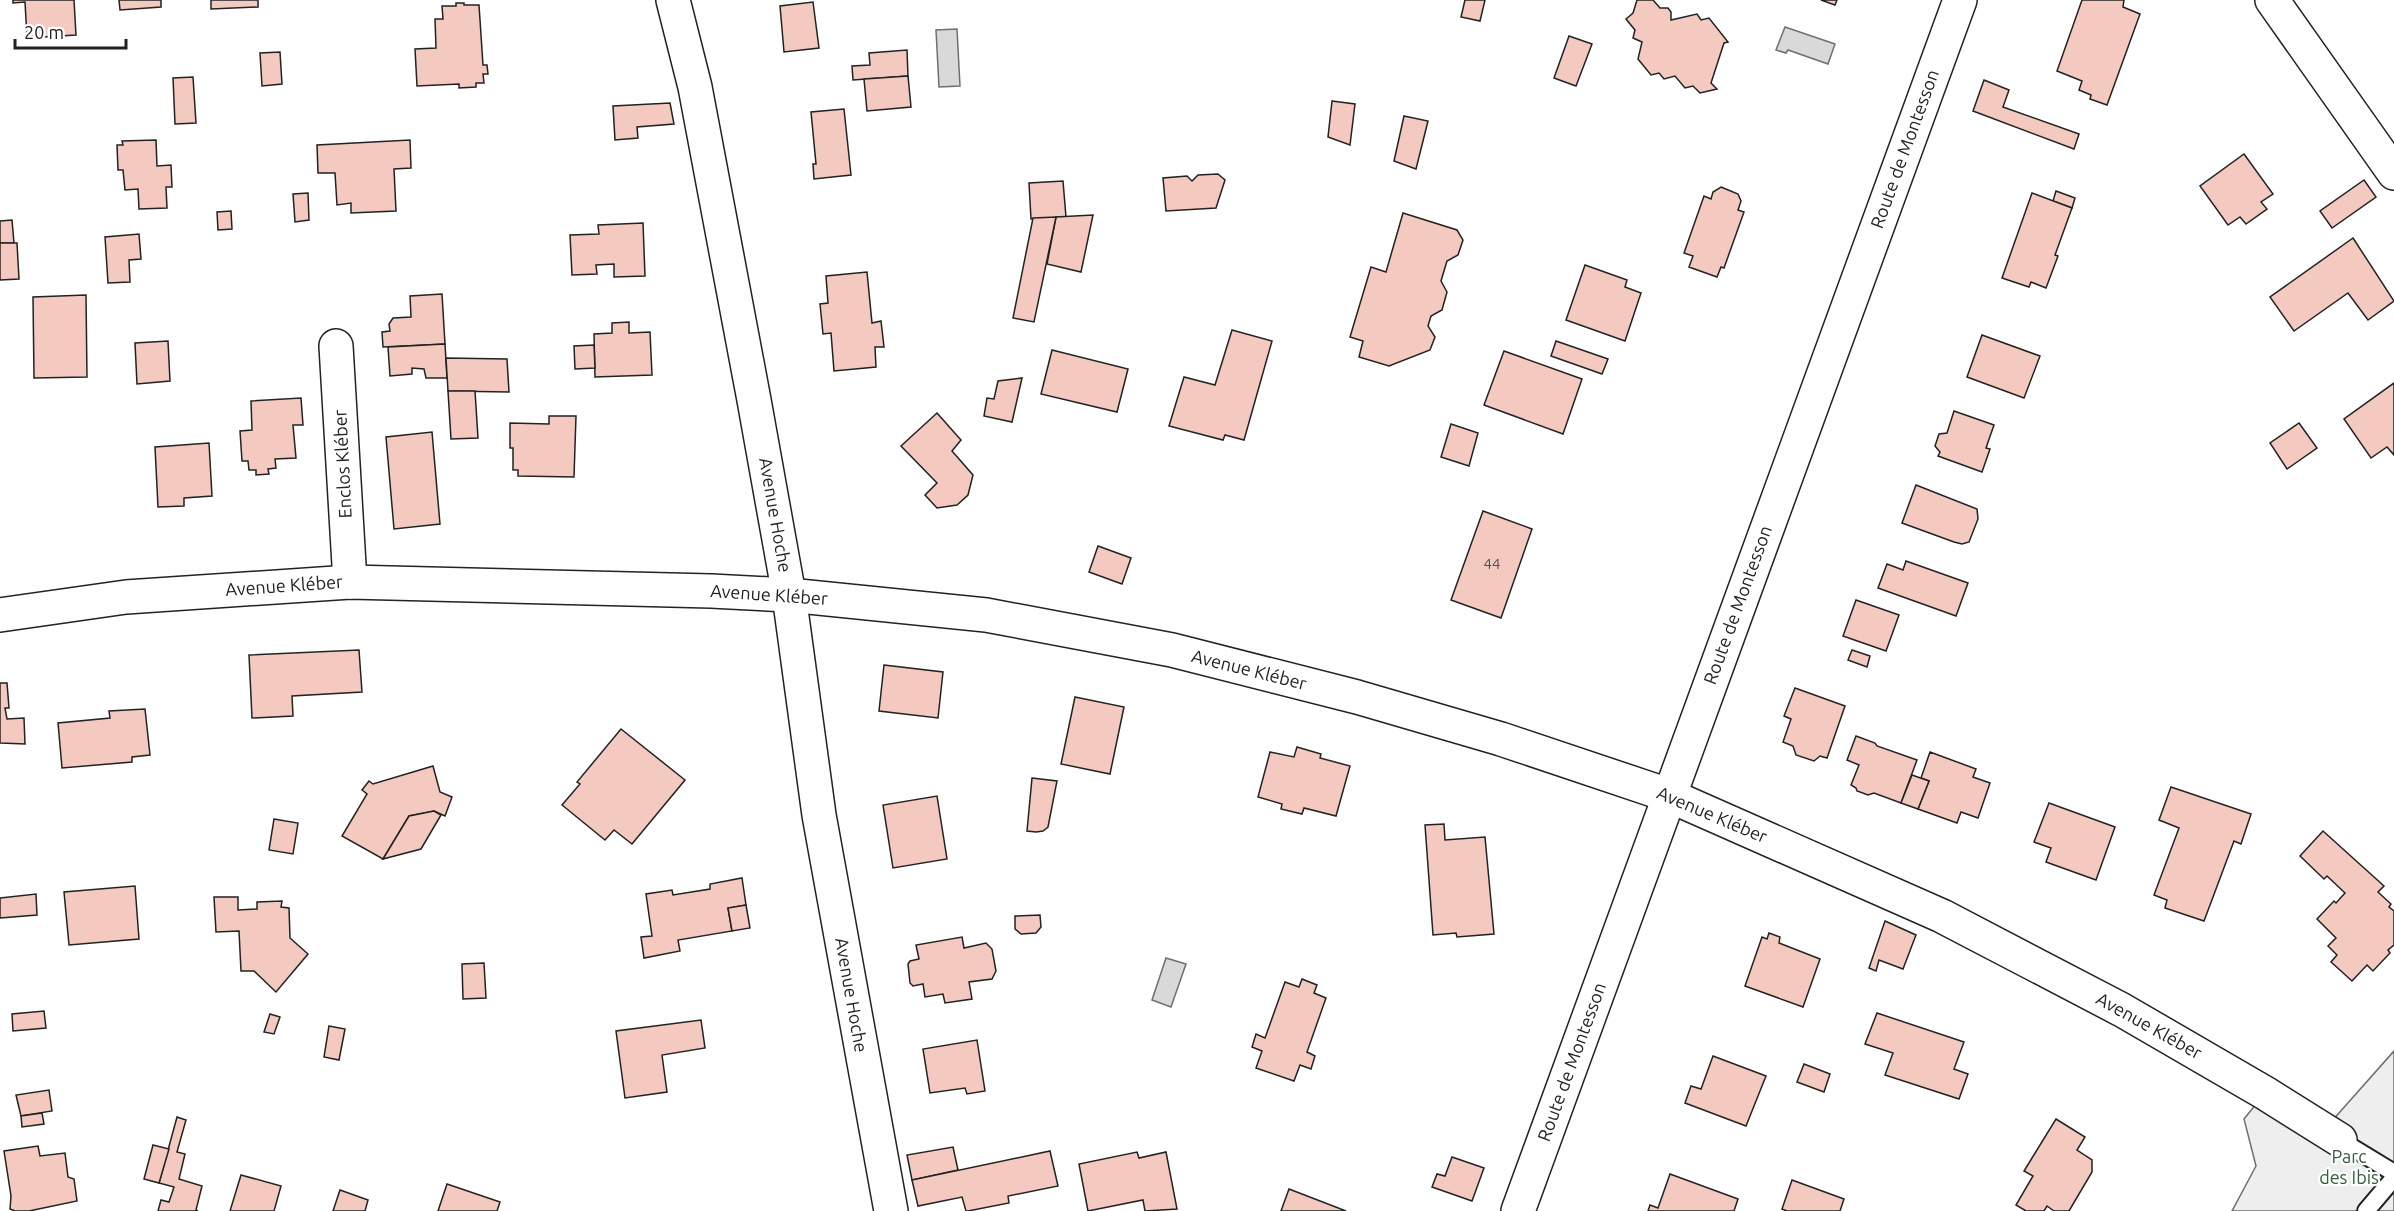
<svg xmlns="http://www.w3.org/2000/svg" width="2394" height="1211" viewBox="0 0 2394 1211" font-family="Ubuntu,sans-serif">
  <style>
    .green { fill: #eee; stroke: #6f6f6f; stroke-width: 1.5 }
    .water { fill: #d9d9d9; stroke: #6f6f6f; stroke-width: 1.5 }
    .building { fill: #f3c9c0; stroke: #222; stroke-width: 1.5 }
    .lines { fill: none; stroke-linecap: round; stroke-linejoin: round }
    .service-casing { stroke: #222; stroke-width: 20 }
    .minor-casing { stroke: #222; stroke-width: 36 }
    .primary-casing { stroke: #222; stroke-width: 36 }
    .service { stroke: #fff; stroke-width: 16 }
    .minor { stroke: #fff; stroke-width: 33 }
    .primary { stroke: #fff; stroke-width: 33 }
    .labels { text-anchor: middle; stroke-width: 4.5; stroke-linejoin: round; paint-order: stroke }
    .number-label { font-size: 15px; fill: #564c4a }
    .street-label { font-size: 18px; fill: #222; stroke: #fff }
    .park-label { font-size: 18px; fill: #2f5e38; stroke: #fff }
  </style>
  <rect width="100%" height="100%" fill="#fff"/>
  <path class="green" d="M 2394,1051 L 2394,1211 L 2232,1211 L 2256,1166 L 2244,1119 L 2265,1093 L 2323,1131 Z"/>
  <g class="water">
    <path d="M 1785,27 L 1835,44 L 1828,64 L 1788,50 L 1786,53 L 1776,50 Z"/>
    <path d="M 957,29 L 960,86 L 939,87 L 936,30 Z"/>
    <path d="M 1166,958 L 1186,964 L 1171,1007 L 1152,1000 Z"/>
  </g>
  <g class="building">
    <path d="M 13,0 L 74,0 L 76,35 L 27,38 L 25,2 L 13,3 Z"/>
    <path d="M 119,0 L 161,0 L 161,7 L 120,10 Z"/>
    <path d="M 211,0 L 258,0 L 258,7 L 211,9 Z"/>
    <path d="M 1465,0 L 1485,0 L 1480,21 L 1461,17 Z"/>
    <path d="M 1637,0 L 1653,0 L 1660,8 L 1668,8 L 1671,12 L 1671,20 L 1697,14 L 1701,20 L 1709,18 L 1728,42 L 1724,43 L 1711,83 L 1717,89 L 1700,93 L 1693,86 L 1685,88 L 1675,76 L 1664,79 L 1659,73 L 1651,75 L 1638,59 L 1642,42 L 1633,38 L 1635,30 L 1626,19 L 1633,13 Z"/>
    <path d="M 1821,0 L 1837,0 L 1835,5 Z"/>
    <path d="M 2082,0 L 2124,0 L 2123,7 L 2140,14 L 2107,105 L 2090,99 L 2091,95 L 2079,90 L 2082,81 L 2057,71 Z"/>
    <path d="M 813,2 L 819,48 L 784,52 L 780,6 Z"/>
    <path d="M 456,3 L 464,3 L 464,5 L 479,5 L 483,65 L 487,65 L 488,74 L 483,74 L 484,83 L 476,83 L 476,87 L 459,88 L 459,84 L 417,86 L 415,49 L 436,48 L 435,19 L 443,19 L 442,6 L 456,6 Z"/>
    <path d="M 1569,36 L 1592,44 L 1576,86 L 1554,78 Z"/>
    <path d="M 907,50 L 908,76 L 853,80 L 852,66 L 870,65 L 869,53 Z"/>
    <path d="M 280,52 L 282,84 L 262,86 L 260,53 Z"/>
    <path d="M 908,76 L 911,107 L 867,111 L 864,79 Z"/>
    <path d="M 193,77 L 196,123 L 175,124 L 173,78 Z"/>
    <path d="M 1984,80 L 2009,90 L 2003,107 L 2079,134 L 2074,149 L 1973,111 Z"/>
    <path d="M 1332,101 L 1355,104 L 1350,145 L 1328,137 Z"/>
    <path d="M 670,103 L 674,124 L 637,127 L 638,138 L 615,140 L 613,106 Z"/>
    <path d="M 844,109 L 851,175 L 814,179 L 813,164 L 816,164 L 811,112 Z"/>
    <path d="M 1404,116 L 1428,121 L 1416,169 L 1394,161 Z"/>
    <path d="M 156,140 L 157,166 L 171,165 L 172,187 L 166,187 L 167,208 L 139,209 L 138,189 L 125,190 L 123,170 L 118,170 L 117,145 L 123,145 L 122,141 Z"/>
    <path d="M 410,140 L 411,168 L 394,169 L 396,211 L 351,213 L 351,203 L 337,205 L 335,173 L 318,173 L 317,145 Z"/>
    <path d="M 2244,154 L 2273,194 L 2261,202 L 2267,209 L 2246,224 L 2240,217 L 2228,225 L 2200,186 Z"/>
    <path d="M 1218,174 L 1225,180 L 1216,208 L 1166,211 L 1163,178 L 1187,176 L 1192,181 L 1198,175 Z"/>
    <path d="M 2364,180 L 2376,197 L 2332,228 L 2320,211 Z"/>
    <path d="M 1063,181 L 1066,217 L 1031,219 L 1029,183 Z"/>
    <path d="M 1721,187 L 1738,194 L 1741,201 L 1738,210 L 1744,212 L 1724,268 L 1721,267 L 1717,277 L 1689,267 L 1693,256 L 1684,253 L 1704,196 L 1711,199 L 1713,192 Z"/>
    <path d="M 2056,191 L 2075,198 L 2072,208 L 2053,201 Z"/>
    <path d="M 308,193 L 309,220 L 295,222 L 293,194 Z"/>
    <path d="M 2032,193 L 2072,208 L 2055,255 L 2058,256 L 2046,288 L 2031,282 L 2029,287 L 2002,278 Z"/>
    <path d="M 231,211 L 232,229 L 218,230 L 217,212 Z"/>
    <path d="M 1403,213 L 1457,230 L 1463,240 L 1458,255 L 1447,261 L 1441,281 L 1447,292 L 1442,310 L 1431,316 L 1428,326 L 1435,337 L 1430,350 L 1389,366 L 1359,357 L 1363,341 L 1350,337 L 1371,267 L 1386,272 Z"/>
    <path d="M 1093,215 L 1081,272 L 1047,264 L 1056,217 Z"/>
    <path d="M 1056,217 L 1034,322 L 1013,318 L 1033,218 Z"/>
    <path d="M 12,220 L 14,243 L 0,243 L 0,221 Z"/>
    <path d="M 643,223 L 645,276 L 614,277 L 614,264 L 596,265 L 597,274 L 572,275 L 570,235 L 599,234 L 598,225 Z"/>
    <path d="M 139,234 L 141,259 L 129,260 L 130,282 L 108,283 L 105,237 Z"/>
    <path d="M 2353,238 L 2394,301 L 2368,320 L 2348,293 L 2294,331 L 2270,297 Z"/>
    <path d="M 0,243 L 17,243 L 19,279 L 0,280 Z"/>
    <path d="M 1585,265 L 1627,280 L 1625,287 L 1641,293 L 1625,341 L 1566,320 Z"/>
    <path d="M 867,272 L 872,323 L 881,321 L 884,347 L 875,347 L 876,367 L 834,371 L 831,333 L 823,334 L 820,304 L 828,303 L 826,276 Z"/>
    <path d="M 442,294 L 445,344 L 383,347 L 382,332 L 390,331 L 389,324 L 393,318 L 411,317 L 410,296 Z"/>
    <path d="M 86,295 L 87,377 L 34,378 L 33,297 Z"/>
    <path d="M 629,322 L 629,333 L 650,332 L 652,375 L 595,377 L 594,334 L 612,333 L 612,323 Z"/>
    <path d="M 1232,330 L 1272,341 L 1244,440 L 1225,435 L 1223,440 L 1169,426 L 1184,377 L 1215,385 Z"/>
    <path d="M 1982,335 L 2040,356 L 2024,398 L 1967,377 Z"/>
    <path d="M 168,341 L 170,381 L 137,384 L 135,343 Z"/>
    <path d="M 1556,341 L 1608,359 L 1602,374 L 1551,356 Z"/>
    <path d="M 445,344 L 447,378 L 426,378 L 424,369 L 412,368 L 412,374 L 390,376 L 388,347 Z"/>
    <path d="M 594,345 L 595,368 L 575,369 L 574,346 Z"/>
    <path d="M 1052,350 L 1128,369 L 1117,412 L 1041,394 Z"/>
    <path d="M 1504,351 L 1582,379 L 1563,434 L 1484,405 Z"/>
    <path d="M 446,358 L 507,359 L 509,392 L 448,391 Z"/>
    <path d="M 1022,378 L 1012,422 L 984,416 L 987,398 L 994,399 L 998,381 Z"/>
    <path d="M 2394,383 L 2394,455 L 2387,447 L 2371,458 L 2344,419 Z"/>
    <path d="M 448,391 L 475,391 L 478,438 L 451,439 Z"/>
    <path d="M 301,398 L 303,425 L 293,425 L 296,458 L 275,459 L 276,468 L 268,469 L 269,474 L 256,475 L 256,470 L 249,470 L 248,461 L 242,461 L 240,431 L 252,430 L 251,401 Z"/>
    <path d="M 1954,411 L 1994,425 L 1986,448 L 1990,449 L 1982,472 L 1938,456 L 1940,452 L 1935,446 L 1939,434 L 1947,433 Z"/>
    <path d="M 937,413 L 961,440 L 952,451 L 973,475 L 968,495 L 957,505 L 937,508 L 925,495 L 937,483 L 901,446 Z"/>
    <path d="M 549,416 L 576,416 L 574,477 L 518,476 L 518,470 L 513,470 L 513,448 L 510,448 L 510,423 L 549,424 Z"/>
    <path d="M 2299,423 L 2317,448 L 2287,469 L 2270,443 Z"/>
    <path d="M 1451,424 L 1478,433 L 1469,466 L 1441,457 Z"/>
    <path d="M 432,432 L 440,524 L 394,529 L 386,437 Z"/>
    <path d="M 209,443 L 212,496 L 184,498 L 184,506 L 158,507 L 155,447 Z"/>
    <path d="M 1916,485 L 1977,509 L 1978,519 L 1969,542 L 1962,544 L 1954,542 L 1902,523 Z"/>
    <path d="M 1483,511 L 1532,529 L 1501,618 L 1451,600 Z"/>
    <path d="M 1098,546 L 1131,558 L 1122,584 L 1089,572 Z"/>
    <path d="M 1906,561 L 1968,583 L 1956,616 L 1878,588 L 1887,564 L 1903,570 Z"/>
    <path d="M 1856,600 L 1899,615 L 1886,651 L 1843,636 Z"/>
    <path d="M 359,650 L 362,692 L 292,696 L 293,716 L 252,718 L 249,655 Z"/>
    <path d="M 1852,650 L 1870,656 L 1867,667 L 1848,660 Z"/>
    <path d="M 884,665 L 943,672 L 938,718 L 879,711 Z"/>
    <path d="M 0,683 L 7,683 L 9,708 L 5,708 L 7,719 L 24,718 L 25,744 L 0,743 Z"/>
    <path d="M 1795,688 L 1845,706 L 1827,758 L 1820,756 L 1814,761 L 1796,755 L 1793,746 L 1783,742 L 1791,719 L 1784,716 Z"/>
    <path d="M 1075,697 L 1124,707 L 1110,774 L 1061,764 Z"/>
    <path d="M 145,709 L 150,755 L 132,757 L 132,762 L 62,768 L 58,723 L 110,718 L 109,711 Z"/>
    <path d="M 621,729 L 685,780 L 632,844 L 614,830 L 605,840 L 562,805 L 580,784 L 577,782 Z"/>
    <path d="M 1856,736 L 1875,743 L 1877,746 L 1917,760 L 1901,803 L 1874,793 L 1868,795 L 1857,791 L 1856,788 L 1851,785 L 1859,765 L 1847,760 Z"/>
    <path d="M 1297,747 L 1321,754 L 1320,758 L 1350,766 L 1336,816 L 1304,808 L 1302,814 L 1281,809 L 1282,804 L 1258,797 L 1270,752 L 1294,757 Z"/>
    <path d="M 1930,752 L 1976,769 L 1973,777 L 1990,783 L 1978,818 L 1961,812 L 1957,823 L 1918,809 L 1929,781 L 1921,778 Z"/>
    <path d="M 433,766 L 440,792 L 452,797 L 445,816 L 434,811 L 409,816 L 383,859 L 342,836 L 367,794 L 362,790 L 369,781 L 373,784 Z"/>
    <path d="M 1912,775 L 1929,781 L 1918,809 L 1901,803 Z"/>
    <path d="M 1032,778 L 1057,781 L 1048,827 L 1043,831 L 1036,832 L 1027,831 Z"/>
    <path d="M 2171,787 L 2251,814 L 2241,844 L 2234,841 L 2204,921 L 2165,908 L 2167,900 L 2154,895 L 2179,828 L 2159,820 Z"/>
    <path d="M 937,796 L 947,859 L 893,868 L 883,805 Z"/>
    <path d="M 2049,803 L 2115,827 L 2096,880 L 2046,862 L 2051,848 L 2034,842 Z"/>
    <path d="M 434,811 L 441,815 L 421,849 L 383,859 L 409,816 Z"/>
    <path d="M 274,819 L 298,823 L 293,854 L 269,850 Z"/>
    <path d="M 1444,824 L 1445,840 L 1485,837 L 1494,934 L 1457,937 L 1456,933 L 1433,935 L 1425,825 Z"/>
    <path d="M 2323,831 L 2384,886 L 2378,892 L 2391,904 L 2389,907 L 2394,911 L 2394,945 L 2388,950 L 2390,953 L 2373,971 L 2367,965 L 2352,981 L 2331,962 L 2337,955 L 2328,946 L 2336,938 L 2317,919 L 2334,901 L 2336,903 L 2345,893 L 2327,876 L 2324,879 L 2300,856 Z"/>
    <path d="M 742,878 L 746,905 L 728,908 L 732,931 L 678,940 L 680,951 L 644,958 L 641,937 L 652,936 L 646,894 L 672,890 L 673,895 L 710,889 L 710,884 Z"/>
    <path d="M 135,886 L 139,939 L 69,945 L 64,892 Z"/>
    <path d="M 36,894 L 37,915 L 0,918 L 0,898 Z"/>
    <path d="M 214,897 L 238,897 L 238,910 L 257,909 L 257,902 L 282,901 L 281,907 L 289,908 L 290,938 L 308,954 L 276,992 L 254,971 L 241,971 L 239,931 L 216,932 Z"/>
    <path d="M 746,905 L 750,928 L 732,931 L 728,908 Z"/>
    <path d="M 1040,915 L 1041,927 L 1036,933 L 1021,934 L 1015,929 L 1015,916 Z"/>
    <path d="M 1885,921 L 1916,935 L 1903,969 L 1879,960 L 1876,971 L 1869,968 Z"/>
    <path d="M 1769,933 L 1780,937 L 1779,943 L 1820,959 L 1803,1007 L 1745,986 L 1762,937 L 1767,939 Z"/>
    <path d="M 962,937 L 964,948 L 986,943 L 992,949 L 996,971 L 992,979 L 969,982 L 972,999 L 945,1003 L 943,994 L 925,997 L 923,984 L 913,986 L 910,983 L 908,964 L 910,961 L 919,959 L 916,945 Z"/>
    <path d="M 484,963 L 486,998 L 463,999 L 462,964 Z"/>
    <path d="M 1302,979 L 1317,985 L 1314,993 L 1326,998 L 1307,1052 L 1315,1056 L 1311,1069 L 1300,1065 L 1294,1081 L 1256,1068 L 1262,1051 L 1252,1047 L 1256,1034 L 1265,1038 L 1285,982 L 1299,987 Z"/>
    <path d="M 44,1011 L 46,1028 L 13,1031 L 12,1014 Z"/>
    <path d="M 1877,1013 L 1964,1042 L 1954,1069 L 1968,1074 L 1959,1099 L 1885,1075 L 1893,1053 L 1865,1044 Z"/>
    <path d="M 270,1014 L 280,1017 L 274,1034 L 264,1032 Z"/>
    <path d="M 701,1020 L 705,1048 L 662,1055 L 667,1092 L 625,1098 L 616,1031 Z"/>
    <path d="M 329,1026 L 345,1029 L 339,1060 L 324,1057 Z"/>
    <path d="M 977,1040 L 985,1091 L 967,1094 L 965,1088 L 930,1093 L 923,1049 Z"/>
    <path d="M 1713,1056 L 1766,1076 L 1746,1126 L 1685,1103 L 1691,1086 L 1701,1089 Z"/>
    <path d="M 1804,1064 L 1830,1074 L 1824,1092 L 1797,1082 Z"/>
    <path d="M 49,1090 L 52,1111 L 21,1116 L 16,1095 Z"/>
    <path d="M 42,1113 L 44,1124 L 22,1127 L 21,1116 Z"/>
    <path d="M 177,1117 L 186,1120 L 177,1152 L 185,1154 L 179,1179 L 202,1186 L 196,1210 L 198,1211 L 158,1211 L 161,1200 L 169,1202 L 174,1187 L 159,1183 Z"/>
    <path d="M 2056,1119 L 2085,1137 L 2077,1150 L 2092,1160 L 2092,1172 L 2069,1211 L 2054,1211 L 2047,1206 L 2044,1211 L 2026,1211 L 2016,1205 L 2033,1176 L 2024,1171 Z"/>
    <path d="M 153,1145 L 169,1149 L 159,1183 L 144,1179 Z"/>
    <path d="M 38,1146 L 40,1156 L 65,1153 L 68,1177 L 74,1179 L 77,1201 L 29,1211 L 15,1211 L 10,1209 L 11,1196 L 4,1151 Z"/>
    <path d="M 953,1147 L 958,1170 L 912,1180 L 907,1155 Z"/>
    <path d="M 1050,1151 L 1058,1186 L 1008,1196 L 1009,1203 L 968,1211 L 966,1211 L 962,1197 L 918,1206 L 912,1180 Z"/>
    <path d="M 1137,1152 L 1139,1158 L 1166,1152 L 1177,1209 L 1145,1211 L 1143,1200 L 1088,1211 L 1079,1164 Z"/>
    <path d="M 1452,1157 L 1484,1168 L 1472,1201 L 1432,1187 L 1437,1174 L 1445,1176 Z"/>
    <path d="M 1670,1174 L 1738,1199 L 1734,1211 L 1648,1211 L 1650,1205 L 1658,1208 Z"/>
    <path d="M 241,1175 L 281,1186 L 274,1211 L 230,1211 Z"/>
    <path d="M 1792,1180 L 1844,1199 L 1840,1211 L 1787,1211 L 1782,1209 Z"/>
    <path d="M 447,1184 L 500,1202 L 497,1211 L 438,1211 Z"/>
    <path d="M 1289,1189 L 1346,1211 L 1281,1211 Z"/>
    <path d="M 340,1190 L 368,1200 L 365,1211 L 333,1211 Z"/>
  </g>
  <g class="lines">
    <g class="service-casing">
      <g id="service">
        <path d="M 2340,1140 L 2394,1173"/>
        <path d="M 2366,1211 L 2394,1178"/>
      </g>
    </g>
    <g class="minor-casing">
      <g id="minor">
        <path d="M 673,0 L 695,87 L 754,400 L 789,595 L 819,815 L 891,1211"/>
        <path d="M 2272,0 L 2394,173"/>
        <path d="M 336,346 L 350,582"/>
        <path d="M 0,615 L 126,597 L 350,582 L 711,591 L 789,595 L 986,615 L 1172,650 L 1357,697 L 1501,739 L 1668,795 L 1942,916 L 2122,1010 L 2265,1093 L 2340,1140"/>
      </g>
    </g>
    <g class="primary-casing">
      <path id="primary" d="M 1518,1211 L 1960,0"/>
    </g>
    <use href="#service" class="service"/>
    <use href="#minor" class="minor"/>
    <use href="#primary" class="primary"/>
  </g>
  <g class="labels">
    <g class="number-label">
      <text x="1492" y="569">44</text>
    </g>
    <g class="street-label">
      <text transform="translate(1905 149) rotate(-70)" y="6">Route de Montesson</text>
      <text transform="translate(343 464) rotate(-93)" y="6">Enclos Kléber</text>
      <text transform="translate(775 515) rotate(80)" y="6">Avenue Hoche</text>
      <text transform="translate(284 586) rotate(-4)" y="6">Avenue Kléber</text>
      <text transform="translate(769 595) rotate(4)" y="6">Avenue Kléber</text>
      <text transform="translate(1738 605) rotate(-70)" y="6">Route de Montesson</text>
      <text transform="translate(1249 670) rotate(14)" y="6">Avenue Kléber</text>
      <text transform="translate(1712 815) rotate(23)" y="6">Avenue Kléber</text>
      <text transform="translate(851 995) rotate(80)" y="6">Avenue Hoche</text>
      <text transform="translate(2149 1026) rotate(29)" y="6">Avenue Kléber</text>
      <text transform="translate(1572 1062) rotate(-70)" y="6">Route de Montesson</text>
    </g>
    <g class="park-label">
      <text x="2349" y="1163">Parc<tspan x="2349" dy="21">des Ibis</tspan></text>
    </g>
  </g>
  <path d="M15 39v9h111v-9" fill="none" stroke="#222222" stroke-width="3"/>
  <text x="24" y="39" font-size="18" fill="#222222" stroke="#ffffff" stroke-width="4.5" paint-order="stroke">20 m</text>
</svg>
